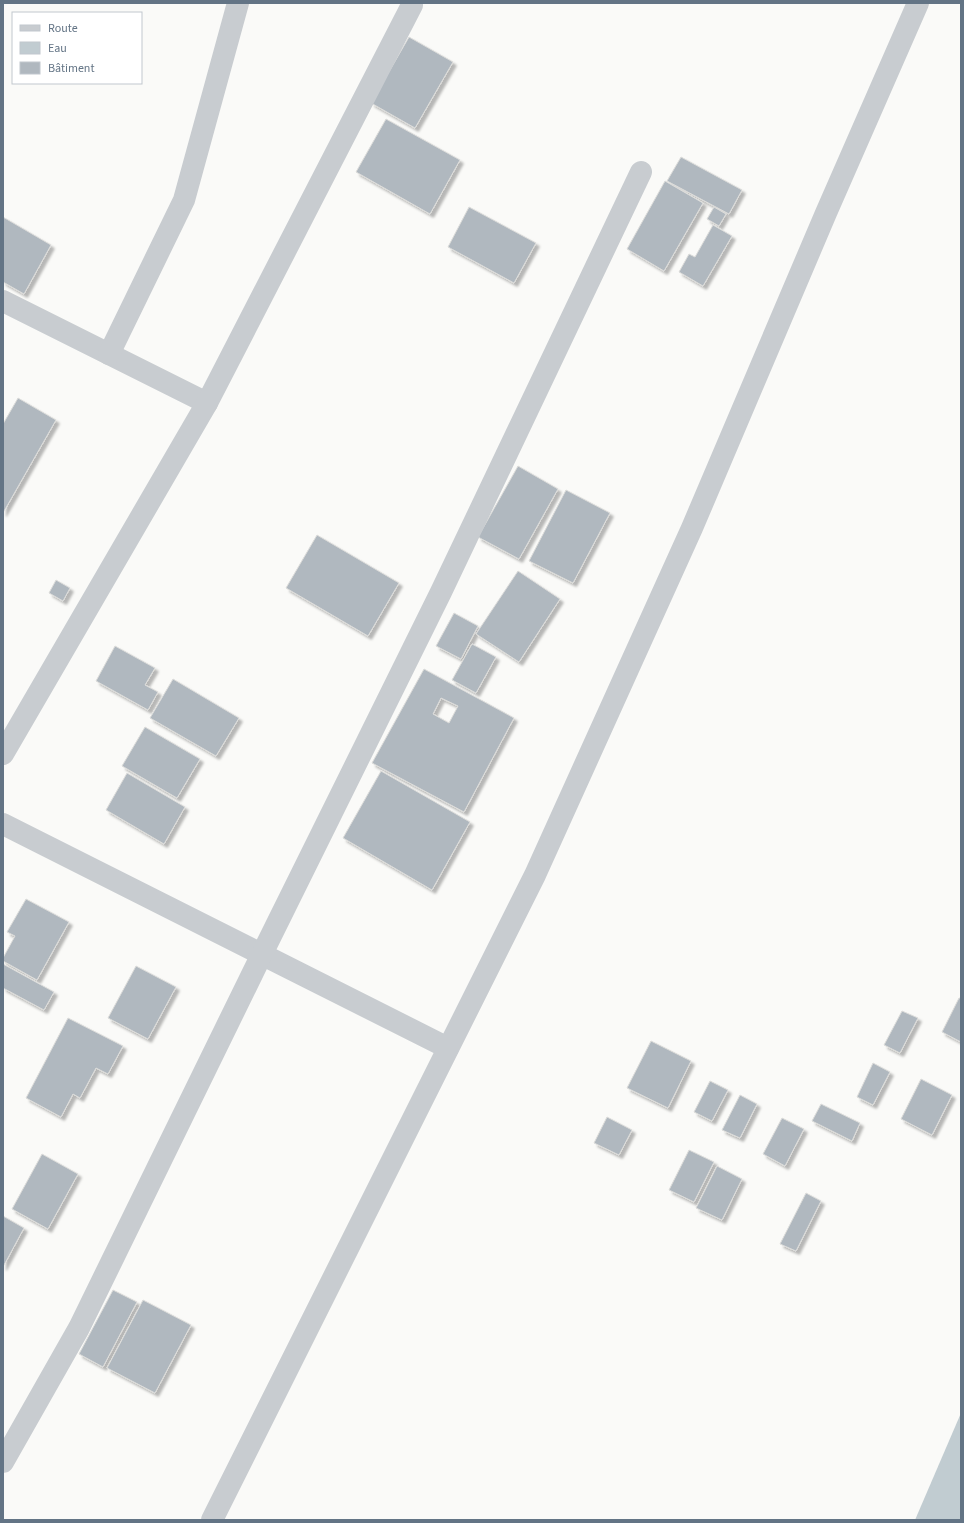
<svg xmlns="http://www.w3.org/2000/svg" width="964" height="1523" viewBox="0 0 964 1523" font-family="'Source Sans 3',sans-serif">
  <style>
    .water { fill: #c1ccd1 }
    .building { fill: #b0b8bf; stroke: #dcdcda; fill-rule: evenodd; filter: url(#shadow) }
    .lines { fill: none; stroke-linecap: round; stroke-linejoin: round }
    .minor { stroke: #c8ccd0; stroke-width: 22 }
  </style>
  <defs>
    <filter id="shadow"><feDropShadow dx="3.5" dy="3.5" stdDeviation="1" flood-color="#0004"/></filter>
  </defs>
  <rect width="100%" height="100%" fill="#fafaf8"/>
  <path class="water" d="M 961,1413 L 961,1520 L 915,1520 Z"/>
  <g class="building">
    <path d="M 409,37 L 453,62 L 415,128 L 371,103 Z"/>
    <path d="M 386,119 L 460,160 L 430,214 L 356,172 Z"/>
    <path d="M 681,157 L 742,190 L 729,214 L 667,181 Z"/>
    <path d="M 665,181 L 703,203 L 664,271 L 627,249 Z"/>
    <path d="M 469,207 L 536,243 L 514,283 L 448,247 Z"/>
    <path d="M 714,207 L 726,214 L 719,226 L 707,219 Z"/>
    <path d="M 3,217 L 51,245 L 24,294 L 3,282 Z"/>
    <path d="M 713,225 L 732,236 L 703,286 L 679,272 L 689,254 L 695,257 Z"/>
    <path d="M 18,398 L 56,420 L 3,513 L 3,424 Z"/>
    <path d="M 518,466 L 558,489 L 519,559 L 478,537 Z"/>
    <path d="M 566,490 L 610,513 L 573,583 L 529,561 Z"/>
    <path d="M 317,535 L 399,583 L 368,636 L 286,588 Z"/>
    <path d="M 518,571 L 560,599 L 519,662 L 476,634 Z"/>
    <path d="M 56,580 L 70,588 L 63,601 L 49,593 Z"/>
    <path d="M 454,613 L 478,626 L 461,659 L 436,646 Z"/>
    <path d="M 472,644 L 496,657 L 476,693 L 452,680 Z"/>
    <path d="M 115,646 L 155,668 L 145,685 L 158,692 L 148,710 L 96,681 Z"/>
    <path d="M 424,669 L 514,718 L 464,812 L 372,763 ZM 441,698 L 458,706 L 449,723 L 433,714 Z"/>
    <path d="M 173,679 L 239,718 L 216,756 L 150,718 Z"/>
    <path d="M 145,727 L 200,759 L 177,798 L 122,766 Z"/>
    <path d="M 381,771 L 470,822 L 432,890 L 343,838 Z"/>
    <path d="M 127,773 L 185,807 L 164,844 L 106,810 Z"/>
    <path d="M 26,899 L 69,922 L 37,980 L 3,961 L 3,958 L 15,936 L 7,932 Z"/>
    <path d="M 3,964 L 54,992 L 44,1010 L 3,988 Z"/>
    <path d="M 136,966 L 176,987 L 148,1039 L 108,1018 Z"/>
    <path d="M 959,998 L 961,998 L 961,1042 L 942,1032 Z"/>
    <path d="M 902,1011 L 918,1018 L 900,1053 L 884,1045 Z"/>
    <path d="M 68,1018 L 123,1046 L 108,1074 L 96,1068 L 80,1098 L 73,1094 L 61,1117 L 26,1098 Z"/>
    <path d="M 651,1041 L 691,1061 L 668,1108 L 627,1088 Z"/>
    <path d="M 873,1063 L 890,1072 L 873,1105 L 857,1097 Z"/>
    <path d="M 921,1079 L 952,1095 L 932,1135 L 901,1119 Z"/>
    <path d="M 710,1081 L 728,1090 L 712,1121 L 694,1112 Z"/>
    <path d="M 740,1095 L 757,1104 L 740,1138 L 722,1130 Z"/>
    <path d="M 821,1104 L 860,1123 L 852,1141 L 812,1121 Z"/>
    <path d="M 607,1117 L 632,1130 L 619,1155 L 594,1143 Z"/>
    <path d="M 782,1118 L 804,1129 L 785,1166 L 763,1154 Z"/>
    <path d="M 689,1150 L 714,1162 L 694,1202 L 669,1190 Z"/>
    <path d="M 42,1154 L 78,1174 L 48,1229 L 12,1209 Z"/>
    <path d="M 717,1166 L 742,1179 L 722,1220 L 696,1208 Z"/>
    <path d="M 806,1193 L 821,1201 L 796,1251 L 780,1244 Z"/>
    <path d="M 3,1216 L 24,1228 L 3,1267 Z"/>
    <path d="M 113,1290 L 137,1302 L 103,1367 L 79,1354 Z"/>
    <path d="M 143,1300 L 191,1325 L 155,1393 L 107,1368 Z"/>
  </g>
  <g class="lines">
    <g class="minor">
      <path d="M 3,301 L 207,403"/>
      <path d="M 109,354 L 184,200 L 238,3"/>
      <path d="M 3,754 L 207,403 L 412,5"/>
      <path d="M 3,824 L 448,1048"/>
      <path d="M 3,1462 L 79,1328 L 262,954 L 441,592 L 641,172"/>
      <path d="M 212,1520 L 535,875 L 692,528 L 826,213 L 918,3"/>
    </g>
  </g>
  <rect width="964" height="1523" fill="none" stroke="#637485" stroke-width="8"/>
  <rect x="12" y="12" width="130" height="72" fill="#ffffff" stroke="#c1c7ce"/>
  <rect x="20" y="25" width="20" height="6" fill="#c8ccd0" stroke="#c1c7ce"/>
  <text x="48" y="32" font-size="12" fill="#637485">Route</text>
  <rect x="20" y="42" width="20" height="12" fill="#c1ccd1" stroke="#c1c7ce"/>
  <text x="48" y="52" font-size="12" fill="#637485">Eau</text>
  <rect x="20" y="62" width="20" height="12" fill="#b0b8bf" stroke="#c1c7ce"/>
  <text x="48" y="72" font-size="12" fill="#637485">Bâtiment</text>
</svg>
